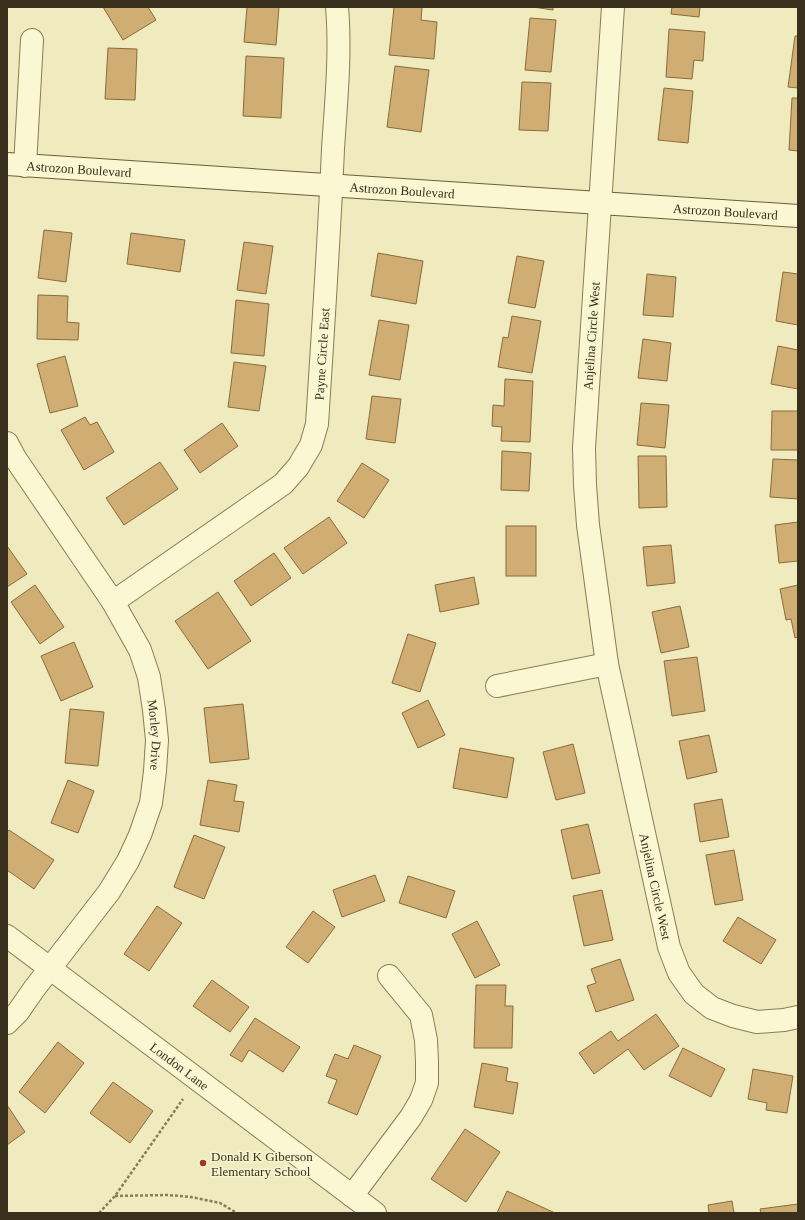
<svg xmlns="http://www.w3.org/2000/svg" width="805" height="1220" viewBox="0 0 805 1220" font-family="Georgia,serif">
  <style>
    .building { fill: #d0ad73; stroke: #8a6a3b }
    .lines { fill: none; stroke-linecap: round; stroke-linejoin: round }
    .minor-casing { stroke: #897c56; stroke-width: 24 }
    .secondary-casing { stroke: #6b5d3a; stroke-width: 24 }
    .path { stroke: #897c56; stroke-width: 2.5; stroke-dasharray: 3 2; stroke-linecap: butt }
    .minor { stroke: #faf7d2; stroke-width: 22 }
    .secondary { stroke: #faf7d2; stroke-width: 22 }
    .poi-dot { fill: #9b3b23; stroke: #f7f4cf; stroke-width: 1.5 }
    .labels { text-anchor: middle; stroke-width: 3; stroke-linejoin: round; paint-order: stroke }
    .street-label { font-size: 13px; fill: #382f1c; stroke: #f7f4cf }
    .poi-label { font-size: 13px; fill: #382f1c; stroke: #f7f4cf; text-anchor: start }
  </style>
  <rect width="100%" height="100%" fill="#f0ebbf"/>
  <g class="building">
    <path d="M 103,7 L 148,7 L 156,20 L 123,40 Z"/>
    <path d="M 247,7 L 279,7 L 276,45 L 244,42 Z"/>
    <path d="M 394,7 L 422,7 L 421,20 L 437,22 L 434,59 L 389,55 Z"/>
    <path d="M 533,7 L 553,7 L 553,10 Z"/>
    <path d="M 672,7 L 700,7 L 699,17 L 671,14 Z"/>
    <path d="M 530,18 L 556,20 L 551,72 L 525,70 Z"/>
    <path d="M 669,29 L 705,32 L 703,61 L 694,60 L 692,79 L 666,77 Z"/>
    <path d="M 795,36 L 798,36 L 798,88 L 788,87 Z"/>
    <path d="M 108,48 L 137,49 L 135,100 L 105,99 Z"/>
    <path d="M 246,56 L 284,58 L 281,118 L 243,116 Z"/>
    <path d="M 395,66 L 429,70 L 421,132 L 387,127 Z"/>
    <path d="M 522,82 L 551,83 L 548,131 L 519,130 Z"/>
    <path d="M 664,88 L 693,91 L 688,143 L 658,140 Z"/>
    <path d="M 792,98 L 798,98 L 798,151 L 789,150 Z"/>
    <path d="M 44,230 L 72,233 L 66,282 L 38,278 Z"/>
    <path d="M 131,233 L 185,240 L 180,272 L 127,264 Z"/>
    <path d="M 244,242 L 273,246 L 266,294 L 237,290 Z"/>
    <path d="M 378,253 L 423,261 L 416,304 L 371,296 Z"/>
    <path d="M 517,256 L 544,261 L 535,308 L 508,303 Z"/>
    <path d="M 783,272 L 798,274 L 798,325 L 776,321 Z"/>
    <path d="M 647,274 L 676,277 L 673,317 L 643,315 Z"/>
    <path d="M 38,295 L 68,296 L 67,322 L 79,323 L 78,340 L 37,339 Z"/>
    <path d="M 236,300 L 269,304 L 264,356 L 231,353 Z"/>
    <path d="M 512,316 L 541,321 L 532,373 L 498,367 L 503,337 L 508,338 Z"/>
    <path d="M 379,320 L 409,325 L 400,380 L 369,375 Z"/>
    <path d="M 643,339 L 671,343 L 667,381 L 638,378 Z"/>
    <path d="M 778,346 L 798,350 L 798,389 L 771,384 Z"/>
    <path d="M 65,356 L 78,406 L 50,413 L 37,364 Z"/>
    <path d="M 234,362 L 266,366 L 259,411 L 228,407 Z"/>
    <path d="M 505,379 L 533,381 L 530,442 L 501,441 L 502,427 L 492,426 L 493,405 L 504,406 Z"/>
    <path d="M 372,396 L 401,399 L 395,443 L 366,439 Z"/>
    <path d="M 641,403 L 669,405 L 665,448 L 637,445 Z"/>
    <path d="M 772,411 L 798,411 L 798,450 L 771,450 Z"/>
    <path d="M 85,417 L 90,425 L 97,422 L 114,452 L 84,470 L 61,430 Z"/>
    <path d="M 222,423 L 238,446 L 200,473 L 184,450 Z"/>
    <path d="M 502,451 L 531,453 L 529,491 L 501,490 Z"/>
    <path d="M 638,456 L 666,456 L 667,507 L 639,508 Z"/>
    <path d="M 773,459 L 798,460 L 798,499 L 770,497 Z"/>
    <path d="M 160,462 L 178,489 L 124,525 L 106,498 Z"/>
    <path d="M 362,463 L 389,480 L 364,518 L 337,501 Z"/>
    <path d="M 329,517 L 347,543 L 303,574 L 284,548 Z"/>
    <path d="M 798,522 L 798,561 L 779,563 L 775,525 Z"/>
    <rect x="506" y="526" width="30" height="50"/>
    <path d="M 671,545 L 675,583 L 647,586 L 643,547 Z"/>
    <path d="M 7,546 L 27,574 L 7,587 Z"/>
    <path d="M 274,553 L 291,578 L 251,606 L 234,581 Z"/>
    <path d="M 474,577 L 479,604 L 440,612 L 435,585 Z"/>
    <path d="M 35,585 L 64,627 L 40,644 L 11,602 Z"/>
    <path d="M 798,585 L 798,637 L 795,638 L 791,619 L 786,620 L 780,589 Z"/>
    <path d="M 218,592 L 251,641 L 208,669 L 175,621 Z"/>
    <path d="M 680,606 L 689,647 L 661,653 L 652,612 Z"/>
    <path d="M 408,634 L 436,643 L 420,692 L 392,683 Z"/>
    <path d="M 74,642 L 93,687 L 61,701 L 41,656 Z"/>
    <path d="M 697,657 L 705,711 L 672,716 L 664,661 Z"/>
    <path d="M 428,700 L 445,735 L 418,748 L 402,713 Z"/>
    <path d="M 243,704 L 249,759 L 210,763 L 204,708 Z"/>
    <path d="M 70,709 L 104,712 L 98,766 L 65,763 Z"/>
    <path d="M 709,735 L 717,772 L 687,779 L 679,741 Z"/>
    <path d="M 573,744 L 585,793 L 556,800 L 543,752 Z"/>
    <path d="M 460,748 L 514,758 L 507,798 L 453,788 Z"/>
    <path d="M 68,780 L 94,791 L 78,833 L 51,823 Z"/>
    <path d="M 208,780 L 237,785 L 234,801 L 244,802 L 239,832 L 200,825 Z"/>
    <path d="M 722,799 L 729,837 L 700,842 L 694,804 Z"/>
    <path d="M 588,824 L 600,873 L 572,879 L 561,830 Z"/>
    <path d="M 9,830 L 54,860 L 34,889 L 7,870 L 7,832 Z"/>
    <path d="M 194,835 L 225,847 L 204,899 L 174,887 Z"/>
    <path d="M 734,850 L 743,900 L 715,905 L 706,855 Z"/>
    <path d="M 375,875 L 385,901 L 342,917 L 333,890 Z"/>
    <path d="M 408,876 L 455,891 L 446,918 L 399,903 Z"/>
    <path d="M 602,890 L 613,940 L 584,946 L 573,896 Z"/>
    <path d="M 157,906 L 182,923 L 149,971 L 124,954 Z"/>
    <path d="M 313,911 L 335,927 L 308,963 L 286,947 Z"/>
    <path d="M 738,917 L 776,940 L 761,964 L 723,941 Z"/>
    <path d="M 477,921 L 500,965 L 475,978 L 452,934 Z"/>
    <path d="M 620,959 L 634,1000 L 596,1012 L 587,986 L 596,983 L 591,969 Z"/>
    <path d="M 212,980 L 249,1007 L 230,1032 L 193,1006 Z"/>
    <path d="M 476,985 L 506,985 L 505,1006 L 513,1006 L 512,1048 L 474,1048 Z"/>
    <path d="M 656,1014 L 679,1046 L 644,1070 L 628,1049 L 594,1074 L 579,1053 L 611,1031 L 618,1041 Z"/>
    <path d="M 255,1018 L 300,1047 L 283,1072 L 249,1050 L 242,1062 L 230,1055 Z"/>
    <path d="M 58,1042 L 84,1063 L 45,1113 L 19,1092 Z"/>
    <path d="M 354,1045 L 381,1056 L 357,1115 L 328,1103 L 337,1080 L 326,1076 L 335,1054 L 348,1059 Z"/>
    <path d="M 683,1048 L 725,1069 L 711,1097 L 669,1076 Z"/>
    <path d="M 482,1063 L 508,1068 L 506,1081 L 518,1083 L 513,1114 L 474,1107 Z"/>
    <path d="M 753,1069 L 793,1076 L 787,1113 L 766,1110 L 767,1103 L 748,1099 Z"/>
    <path d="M 113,1082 L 153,1111 L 130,1143 L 90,1113 Z"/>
    <path d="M 7,1105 L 25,1132 L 7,1145 Z"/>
    <path d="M 465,1129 L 500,1152 L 466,1202 L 431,1179 Z"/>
    <path d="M 507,1191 L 555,1213 L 497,1213 Z"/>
    <path d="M 732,1201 L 734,1213 L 709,1213 L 708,1205 Z"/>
    <path d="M 798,1204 L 798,1213 L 761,1213 L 760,1209 Z"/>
  </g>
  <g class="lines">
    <g class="minor-casing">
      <g id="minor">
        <path id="s1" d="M 613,7 L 584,448 L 585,485 L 588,525 L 607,664 L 669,947 L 679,973 L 694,994 L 712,1008 L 733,1016 L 757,1022 L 784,1020 L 798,1017"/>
        <path d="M 25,166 L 32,40"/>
        <path id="s2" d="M 7,443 L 15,458 L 113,602 L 140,650 L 149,677 L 154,710 L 157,740 L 155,771 L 151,803 L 140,835 L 128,861 L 109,892 L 34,989 L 18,1012 L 7,1023"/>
        <path id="s3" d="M 113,602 L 283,484 L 298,467 L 311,445 L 317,424 C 323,332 329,241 333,149 C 336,102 341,54 337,7"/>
        <path d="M 497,686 L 607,664"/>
        <path id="s4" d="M 7,936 L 375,1213"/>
        <path d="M 352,1196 L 411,1117 L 421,1100 L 427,1083 L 427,1062 L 426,1040 L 421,1015 L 389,976"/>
      </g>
    </g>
    <g class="secondary-casing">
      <g id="secondary">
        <path id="s5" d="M 7,164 L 798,216"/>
      </g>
    </g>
    <g class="path">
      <path d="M 115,1196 L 168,1195 L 191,1197 L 220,1203 L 237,1213"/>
      <path d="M 99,1213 L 115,1196 L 183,1099"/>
    </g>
    <use href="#minor" class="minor"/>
    <use href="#secondary" class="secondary"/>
  </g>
  <circle class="poi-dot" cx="203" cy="1163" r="4"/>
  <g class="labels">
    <g class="street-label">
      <text dy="5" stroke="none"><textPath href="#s5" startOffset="72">Astrozon Boulevard</textPath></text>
      <text dy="5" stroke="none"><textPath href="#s5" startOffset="396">Astrozon Boulevard</textPath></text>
      <text dy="5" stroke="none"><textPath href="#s5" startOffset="720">Astrozon Boulevard</textPath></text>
      <text transform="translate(591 336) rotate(-86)" y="5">Anjelina Circle West</text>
      <text dy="5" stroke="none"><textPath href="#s3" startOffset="347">Payne Circle East</textPath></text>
      <text dy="5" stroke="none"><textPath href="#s2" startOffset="333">Morley Drive</textPath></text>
      <text dy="5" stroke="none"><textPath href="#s1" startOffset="887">Anjelina Circle West</textPath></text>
      <text dy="5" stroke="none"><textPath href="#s4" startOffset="216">London Lane</textPath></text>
    </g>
    <g class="poi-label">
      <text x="211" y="1161">Donald K Giberson<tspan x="211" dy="15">Elementary School</tspan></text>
    </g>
  </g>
  <rect width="805" height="1220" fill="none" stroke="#382f1c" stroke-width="16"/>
</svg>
